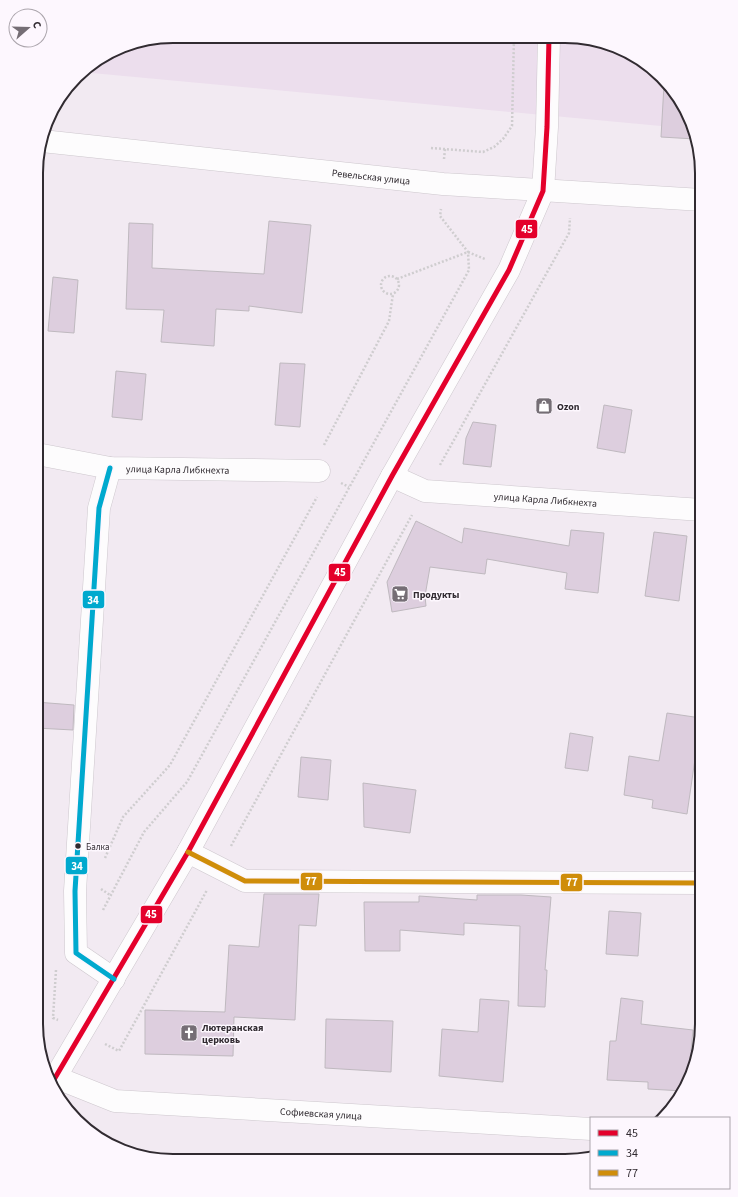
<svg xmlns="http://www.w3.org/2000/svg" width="738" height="1197" viewBox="0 0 738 1197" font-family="'Source Sans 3',sans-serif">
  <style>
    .built { fill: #ecdeed }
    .building { fill: #ddcede; stroke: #bfb9bf }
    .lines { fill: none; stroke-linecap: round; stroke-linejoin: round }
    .minor-casing { stroke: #cdc7cd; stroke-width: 23 }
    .highway-casing { stroke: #cdc7cd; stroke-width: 23 }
    .path { stroke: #cfcdcf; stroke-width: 2.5; stroke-dasharray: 2 2; stroke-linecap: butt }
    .minor { stroke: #fdfcfd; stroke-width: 22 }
    .highway { stroke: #fdfcfd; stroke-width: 22 }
    .bus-1-casing { stroke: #fdf7fe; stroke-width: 8 }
    .bus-2-casing { stroke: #fdf7fe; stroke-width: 8 }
    .bus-3-casing { stroke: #fdf7fe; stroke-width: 8 }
    .bus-1 { stroke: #e4002b; stroke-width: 5 }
    .bus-2 { stroke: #00a9ce; stroke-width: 5 }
    .bus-3 { stroke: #cf8d0a; stroke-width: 5 }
    .bus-dot { fill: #312b31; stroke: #fdf7fe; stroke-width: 1.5 }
    .labels { text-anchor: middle; stroke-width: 3; stroke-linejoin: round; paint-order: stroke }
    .bus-label { font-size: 9px; fill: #312b31; stroke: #fdf7fe; text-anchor: start }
    .street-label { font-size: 10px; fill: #312b31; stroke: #fdf7fe }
    .poi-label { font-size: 10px; font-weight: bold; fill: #312b31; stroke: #fdf7fe; text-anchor: start }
    .rim { fill: none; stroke: #312b31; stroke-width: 2 }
    .line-badge { stroke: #fdf7fe; stroke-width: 1.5 }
    .badge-label { font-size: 11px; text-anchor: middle; font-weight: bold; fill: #fff }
  </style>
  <rect width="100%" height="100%" fill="#f2eaf2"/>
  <path class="built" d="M 173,36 L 583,37 L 648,65 L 692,121 L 693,129 L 81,72 L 121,46 Z"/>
  <g class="building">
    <path d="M 664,85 L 692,121 L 695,139 L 661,137 Z"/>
    <path d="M 269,221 L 311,225 L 302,313 L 249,306 L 249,311 L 216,309 L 214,346 L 161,342 L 164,310 L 126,309 L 129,223 L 153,224 L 152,268 L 264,274 Z"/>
    <path d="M 53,277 L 78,280 L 74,333 L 48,331 Z"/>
    <path d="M 280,363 L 305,364 L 300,427 L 275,425 Z"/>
    <path d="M 116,371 L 146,374 L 142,420 L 112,417 Z"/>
    <path d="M 604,405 L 632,410 L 625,453 L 597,448 Z"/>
    <path d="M 473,422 L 496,425 L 491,467 L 463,464 L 466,438 Z"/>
    <path d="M 416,521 L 462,543 L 464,528 L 569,546 L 571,530 L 604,533 L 598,593 L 565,589 L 567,573 L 487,559 L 485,574 L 430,567 L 425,596 L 426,606 L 392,612 L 387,582 Z"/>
    <path d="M 654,532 L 687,536 L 679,601 L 645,596 Z"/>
    <path d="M 36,702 L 74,705 L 73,730 L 36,728 Z"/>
    <path d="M 667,713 L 701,718 L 687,814 L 652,808 L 653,800 L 624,795 L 629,756 L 659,761 Z"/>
    <path d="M 570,733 L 593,737 L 588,771 L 565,768 Z"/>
    <path d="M 301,757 L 331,760 L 328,800 L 298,797 Z"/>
    <path d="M 363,783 L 416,790 L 410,833 L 364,827 Z"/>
    <path d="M 264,894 L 319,894 L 316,926 L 299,925 L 295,1020 L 234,1017 L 233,1056 L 145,1054 L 145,1010 L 225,1012 L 229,945 L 259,947 Z"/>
    <path d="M 477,895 L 521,895 L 551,897 L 545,970 L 547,970 L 545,1007 L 518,1006 L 520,926 L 464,923 L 464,935 L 400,930 L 400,951 L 365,951 L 364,902 L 419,902 L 419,896 L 477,900 Z"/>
    <path d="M 609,911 L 641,913 L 638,956 L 606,954 Z"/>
    <path d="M 621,998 L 643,1001 L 641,1024 L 693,1030 L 691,1051 L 697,1051 L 692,1076 L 683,1091 L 648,1089 L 648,1082 L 607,1080 L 610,1041 L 616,1041 Z"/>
    <path d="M 480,999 L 509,1001 L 503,1082 L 439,1076 L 442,1029 L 478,1032 Z"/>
    <path d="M 326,1019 L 393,1021 L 391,1072 L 325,1068 Z"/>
  </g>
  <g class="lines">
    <g class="minor-casing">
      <g id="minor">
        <path id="s1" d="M 42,141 L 443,184 L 702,200"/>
        <path id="s2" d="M 37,454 L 110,468 L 319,471"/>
        <path d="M 110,468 L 99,508 L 75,891 L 76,953 L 114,979"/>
        <path id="s3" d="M 392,476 L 425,491 L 702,510"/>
        <path d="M 188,852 L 245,881 L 702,883"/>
        <path id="s4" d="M 55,1077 L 115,1101 L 591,1129"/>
      </g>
    </g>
    <g class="highway-casing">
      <path id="highway" d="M 52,1083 L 188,852 L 392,476 L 509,270 L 543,191 L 547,127 L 549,37"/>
    </g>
    <g class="path">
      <path d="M 431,148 L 483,152 L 494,147 L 503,139 L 512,126 L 514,37"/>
      <path d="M 444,159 L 445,149"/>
      <circle cx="390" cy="285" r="9"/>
      <path d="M 397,279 L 468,252 L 485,259"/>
      <path d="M 324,445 L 389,321 L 393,294"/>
      <path d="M 440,465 L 569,233 L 570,218"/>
      <path d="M 341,483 L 349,487"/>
      <path d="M 231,846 L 412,515"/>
      <path d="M 105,858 L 123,817 L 170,765 L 317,497"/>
      <path d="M 101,889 L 110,895"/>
      <path d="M 103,910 L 144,832 L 187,782 L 469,270 L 468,252 L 440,216 L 441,209"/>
      <path d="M 56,970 L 53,1018 L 58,1020"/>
      <path d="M 105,1044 L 119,1051 L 207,890"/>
    </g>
    <use href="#minor" class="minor"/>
    <use href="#highway" class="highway"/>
    <g class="bus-1-casing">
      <path id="bus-1" d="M 52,1083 L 188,852 L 392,476 L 509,270 L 543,191 L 547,127 L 549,37"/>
    </g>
    <g class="bus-2-casing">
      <path id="bus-2" d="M 110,468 L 99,508 L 75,891 L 76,953 L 114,979"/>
    </g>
    <g class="bus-3-casing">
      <path id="bus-3" d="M 188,852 L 245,881 L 702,883"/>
    </g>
    <use href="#bus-1" class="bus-1"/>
    <use href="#bus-2" class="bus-2"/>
    <use href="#bus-3" class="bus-3"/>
  </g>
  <defs>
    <g id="shop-square" transform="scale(0.9)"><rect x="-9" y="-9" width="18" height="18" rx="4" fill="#756e75" stroke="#fdf7fe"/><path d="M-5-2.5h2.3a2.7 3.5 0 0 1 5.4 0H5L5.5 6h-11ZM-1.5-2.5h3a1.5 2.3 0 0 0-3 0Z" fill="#fff"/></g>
    <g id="supermarket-square" transform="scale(0.9)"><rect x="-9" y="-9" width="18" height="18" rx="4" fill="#756e75" stroke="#fdf7fe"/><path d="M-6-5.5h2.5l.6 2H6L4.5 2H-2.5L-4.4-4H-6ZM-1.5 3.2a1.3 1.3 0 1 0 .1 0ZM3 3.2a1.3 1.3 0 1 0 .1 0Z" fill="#fff"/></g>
    <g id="church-square" transform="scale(0.9)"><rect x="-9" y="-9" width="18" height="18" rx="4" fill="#756e75" stroke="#fdf7fe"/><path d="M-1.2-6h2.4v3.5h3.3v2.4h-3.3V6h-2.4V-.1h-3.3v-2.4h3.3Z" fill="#fff"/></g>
  </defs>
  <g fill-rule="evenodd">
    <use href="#shop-square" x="544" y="406"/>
    <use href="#supermarket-square" x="400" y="594"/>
    <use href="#church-square" x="189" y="1033"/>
  </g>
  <circle class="bus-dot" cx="78" cy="846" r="3.5"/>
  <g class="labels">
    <g class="bus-label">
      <text x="86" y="850">Балка</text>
    </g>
    <g class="street-label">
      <text dy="4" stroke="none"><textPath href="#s1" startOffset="331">Ревельская улица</textPath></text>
      <text dy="4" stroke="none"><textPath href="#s2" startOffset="142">улица Карла Либкнехта</textPath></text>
      <text dy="4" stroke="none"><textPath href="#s3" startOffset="157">улица Карла Либкнехта</textPath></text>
      <text dy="4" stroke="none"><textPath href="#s4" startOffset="271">Софиевская улица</textPath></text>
    </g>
    <g class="poi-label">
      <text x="557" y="410">Ozon</text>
      <text x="413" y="598">Продукты</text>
      <text x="202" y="1031">Лютеранская<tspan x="202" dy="12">церковь</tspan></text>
    </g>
  </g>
  <path d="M0 0H738V1197H0ZM173 43H565A130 130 0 0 1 695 173V1024A130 130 0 0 1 565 1154H173A130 130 0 0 1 43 1024V173A130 130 0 0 1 173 43Z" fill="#fdf7fe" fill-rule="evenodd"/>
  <path class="rim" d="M173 43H565A130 130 0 0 1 695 173V1024A130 130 0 0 1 565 1154H173A130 130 0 0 1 43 1024V173A130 130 0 0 1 173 43Z"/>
  <g class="line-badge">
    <rect x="515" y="219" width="23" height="20" rx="4" fill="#e4002b"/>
    <rect x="328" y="563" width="23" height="19" rx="4" fill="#e4002b"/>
    <rect x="82" y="590" width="23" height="19" rx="4" fill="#00a9ce"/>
    <rect x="65" y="856" width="23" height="19" rx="4" fill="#00a9ce"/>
    <rect x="300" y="872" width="23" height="19" rx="4" fill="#cf8d0a"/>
    <rect x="560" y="873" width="23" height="19" rx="4" fill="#cf8d0a"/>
    <rect x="140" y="905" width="23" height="19" rx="4" fill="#e4002b"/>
  </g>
  <g class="badge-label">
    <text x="527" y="233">45</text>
    <text x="340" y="576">45</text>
    <text x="93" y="604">34</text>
    <text x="77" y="870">34</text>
    <text x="311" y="885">77</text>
    <text x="572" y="886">77</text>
    <text x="151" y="918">45</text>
  </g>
  <rect x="590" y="1117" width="140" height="72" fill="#fdf7fe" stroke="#aba5ac"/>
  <rect x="598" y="1130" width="20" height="6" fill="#e4002b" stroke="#aba5ac"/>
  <text x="626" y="1137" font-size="12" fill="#312b31">45</text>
  <rect x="598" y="1150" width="20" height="6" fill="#00a9ce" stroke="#aba5ac"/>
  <text x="626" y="1157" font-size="12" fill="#312b31">34</text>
  <rect x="598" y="1170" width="20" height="6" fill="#cf8d0a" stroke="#aba5ac"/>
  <text x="626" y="1177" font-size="12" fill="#312b31">77</text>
  <g transform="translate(28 28) rotate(70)"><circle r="19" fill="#fdf7fe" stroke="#aba5ac"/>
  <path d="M0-3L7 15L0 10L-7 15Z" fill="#756e75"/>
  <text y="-6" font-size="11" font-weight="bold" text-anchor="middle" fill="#312b31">С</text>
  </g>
</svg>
